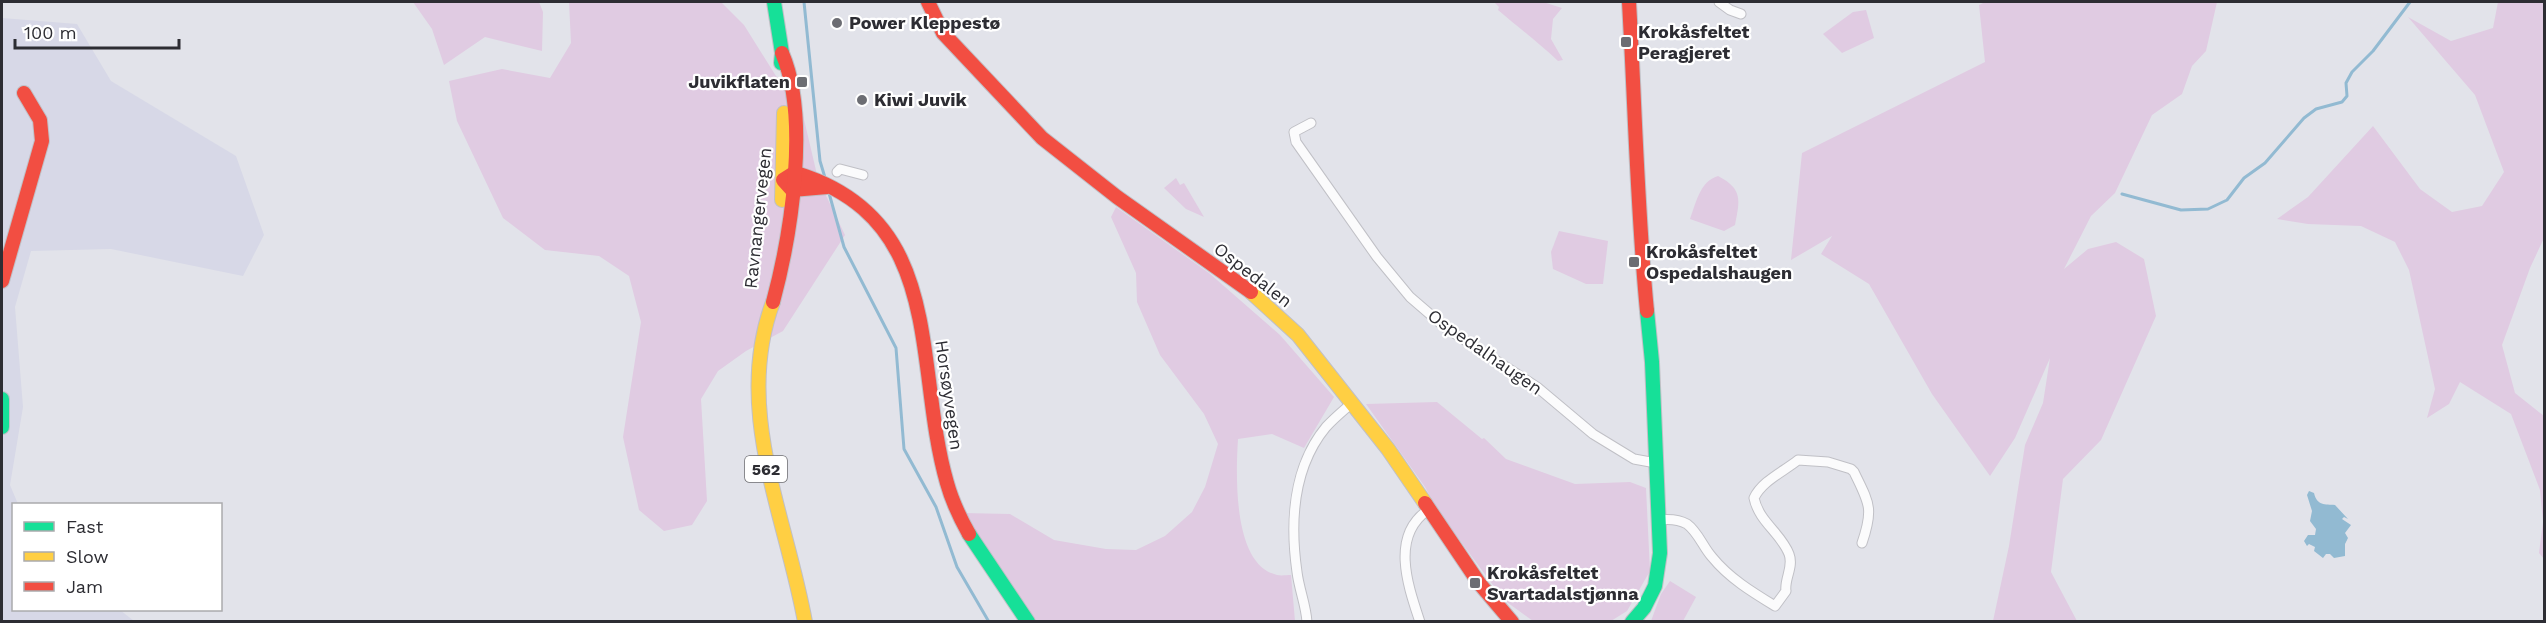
<svg xmlns="http://www.w3.org/2000/svg" width="2546" height="623" viewBox="0 0 2546 623" font-family="'Work Sans',sans-serif">
  <style>
    .built { fill: #d7d8e7 }
    .green { fill: #e0cbe2 }
    .water { fill: #92bad2 }
    .lines { fill: none; stroke-linecap: round; stroke-linejoin: round }
    .stream { stroke: #92bad2; stroke-width: 3 }
    .street-casing { stroke: #c0c0c6; stroke-width: 11 }
    .fast-casing { stroke: #c0c0c6; stroke-width: 16 }
    .slow-casing { stroke: #c0c0c6; stroke-width: 16 }
    .jam-casing { stroke: #c0c0c6; stroke-width: 16 }
    .street { stroke: #fbfbfc; stroke-width: 9 }
    .fast { stroke: #16e098; stroke-width: 14 }
    .slow { stroke: #ffcf43; stroke-width: 14 }
    .jam { stroke: #f24e42; stroke-width: 14 }
    .poi-dot { fill: #6c6d73; stroke: #fff; stroke-width: 2 }
    .labels { text-anchor: middle; stroke-width: 4.5; stroke-linejoin: round; paint-order: stroke }
    .shield { fill: #fff; stroke: #6c6c70; stroke-width: 1.5 }
    .shield-label { font-size: 16px; font-weight: bold; fill: #2d2d33 }
    .poi-label { font-size: 18px; font-weight: bold; fill: #2d2d33; stroke: #fff; text-anchor: start }
    .street-label { font-size: 18px; fill: #2d2d33; stroke: #fff }
  </style>
  <rect width="100%" height="100%" fill="#e2e3ea"/>
  <path class="built" d="M 2,18 L 77,24 L 111,81 L 236,156 L 264,235 L 243,276 L 111,249 L 31,251 L 15,307 L 23,407 L 10,485 L 18,504 L 14,504 L 14,610 L 120,610 L 134,621 L 2,621 Z"/>
  <g class="green">
    <path d="M 413,2 L 539,2 L 543,12 L 542,51 L 485,37 L 444,65 L 432,29 Z"/>
    <path d="M 569,2 L 721,2 L 744,25 L 776,76 L 799,98 L 818,179 L 845,235 L 783,331 L 746,351 L 718,371 L 701,399 L 707,501 L 692,525 L 664,531 L 639,510 L 623,437 L 641,322 L 629,276 L 599,256 L 545,250 L 503,218 L 457,121 L 449,81 L 502,69 L 550,78 L 571,43 Z"/>
    <path d="M 1494,2 L 1543,2 L 1562,8 L 1553,19 L 1551,39 L 1563,60 L 1558,61 C 1538,42 1519,28 1498,10 L 1499,7 Z"/>
    <path d="M 1985,2 L 2171,2 L 2174,3 L 2176,2 L 2217,2 L 2206,51 L 2192,66 L 2182,94 L 2152,115 L 2115,193 L 2091,216 L 2064,269 L 2088,249 L 2116,242 L 2144,259 L 2156,316 L 2101,440 L 2063,479 L 2051,572 L 2077,621 L 1993,621 L 2009,546 L 2025,445 L 2043,403 L 2050,358 L 2015,438 L 1990,476 L 1932,394 L 1869,284 L 1821,254 L 1832,236 L 1791,260 L 1802,153 L 1985,62 L 1979,5 Z"/>
    <path d="M 2498,2 L 2544,2 L 2544,238 L 2530,268 L 2502,345 L 2515,393 L 2544,416 L 2544,559 L 2539,553 L 2543,522 L 2540,490 L 2511,414 L 2460,382 L 2449,404 L 2427,418 L 2435,389 L 2409,270 L 2395,242 L 2361,226 L 2308,224 L 2277,219 L 2308,197 L 2373,126 L 2420,189 L 2452,212 L 2482,206 L 2504,172 L 2475,95 L 2408,17 L 2451,41 L 2493,28 Z"/>
    <path d="M 1866,10 L 1874,38 L 1842,53 L 1823,34 L 1853,12 Z"/>
    <path d="M 1718,176 C 1743,189 1740,200 1735,225 L 1724,231 L 1690,219 C 1696,203 1700,181 1718,176 Z"/>
    <path d="M 1176,178 L 1180,185 L 1184,183 L 1204,217 L 1186,209 L 1164,188 Z"/>
    <path d="M 1116,207 L 1209,273 L 1280,335 L 1334,397 L 1304,448 L 1272,434 L 1238,439 C 1236,473 1232,565 1277,575 C 1281,576 1287,575 1291,575 L 1295,621 L 1036,621 L 963,513 L 1010,514 L 1054,540 L 1106,549 L 1136,550 L 1165,536 L 1192,512 L 1205,487 L 1218,444 L 1204,414 L 1160,355 L 1137,302 L 1136,273 L 1111,217 Z"/>
    <path d="M 1559,231 L 1608,241 L 1603,284 L 1586,284 L 1553,269 L 1551,252 Z"/>
    <path d="M 1437,402 L 1482,439 L 1484,438 L 1506,459 L 1575,484 L 1630,482 L 1646,488 L 1650,571 L 1627,611 L 1611,621 L 1533,621 L 1504,600 L 1438,511 L 1425,487 L 1366,404 Z"/>
    <path d="M 1670,581 L 1696,597 L 1683,621 L 1651,621 L 1661,594 Z"/>
  </g>
  <path class="water" d="M 2309,491 L 2314,493 C 2317,506 2325,504 2335,505 L 2348,519 L 2344,517 L 2342,519 L 2351,525 L 2345,533 L 2348,538 L 2345,544 L 2345,556 L 2334,558 L 2330,554 L 2326,554 L 2323,558 L 2314,551 L 2315,547 L 2309,544 L 2307,546 L 2304,541 L 2308,535 L 2315,535 L 2316,529 L 2310,521 L 2312,511 L 2307,495 Z"/>
  <g class="lines">
    <g class="stream">
      <path d="M 804,2 L 820,161 L 826,181"/>
      <path d="M 829,193 L 844,247 L 896,348 L 904,449 L 936,507 L 957,567 L 989,622"/>
      <path d="M 2122,194 L 2181,210 L 2208,209 L 2227,200 L 2244,178 L 2265,163 L 2304,118 L 2316,109 L 2342,102 L 2347,96 L 2346,83 L 2352,72 L 2373,51 L 2410,2"/>
    </g>
    <g class="street-casing">
      <g id="street">
        <path d="M 1719,2 L 1730,10 L 1741,14"/>
        <path d="M 1311,123 L 1294,132 L 1296,142 L 1377,257 L 1410,297 L 1446,328 L 1537,387 L 1593,434 L 1634,459 L 1656,463"/>
        <path d="M 837,172 L 840,169 L 863,175"/>
        <path d="M 1659,520 C 1668,519 1678,519 1687,524 C 1698,532 1703,547 1712,557 C 1729,578 1752,592 1775,606 L 1786,591 C 1784,579 1794,567 1789,554 C 1781,533 1759,522 1754,498 C 1762,481 1783,472 1798,460 L 1828,462 L 1851,469 L 1854,472 C 1869,503 1874,508 1862,543"/>
        <path d="M 1307,622 C 1306,605 1299,589 1297,572 C 1290,523 1293,467 1326,427 C 1334,418 1344,410 1353,402"/>
        <path d="M 1420,622 C 1408,586 1390,536 1428,510"/>
      </g>
    </g>
    <g class="fast-casing">
      <g id="fast">
        <path d="M 774,2 L 782,53 L 781,63"/>
        <path d="M 2,399 L 2,427"/>
        <path d="M 969,534 L 1028,622"/>
        <path d="M 1632,622 L 1644,608 L 1655,586 L 1660,553 L 1652,362 L 1647,311"/>
      </g>
    </g>
    <g class="slow-casing">
      <g id="slow">
        <path d="M 782,200 L 784,113"/>
        <path d="M 1251,292 L 1298,335 L 1388,449 L 1425,503"/>
        <path d="M 773,302 C 733,409 786,516 805,622"/>
      </g>
    </g>
    <g class="jam-casing">
      <g id="jam">
        <path d="M 928,2 L 943,33 L 1042,138 L 1117,197 L 1251,292"/>
        <path d="M 1629,2 C 1635,105 1637,209 1647,311"/>
        <path d="M 827,187 L 792,190 L 783,180 L 794,173 L 799,174 C 947,221 913,365 947,483 C 952,501 960,518 969,534"/>
        <path d="M 2,281 L 42,141 L 40,120 L 24,93"/>
        <path d="M 773,302 C 791,235 810,118 782,53"/>
        <path d="M 1425,503 L 1479,583 L 1512,622"/>
      </g>
    </g>
    <use href="#street" class="street"/>
    <use href="#fast" class="fast"/>
    <use href="#slow" class="slow"/>
    <use href="#jam" class="jam"/>
  </g>
  <g class="poi-dot">
    <circle cx="837" cy="23" r="6"/>
    <rect x="1620" y="36" width="12" height="12" rx="3"/>
    <rect x="796" y="76" width="12" height="12" rx="3"/>
    <circle cx="862" cy="100" r="6"/>
    <rect x="1628" y="256" width="12" height="12" rx="3"/>
    <rect x="1469" y="577" width="12" height="12" rx="3"/>
  </g>
  <g class="labels">
    <rect class="shield" x="745" y="456" width="42" height="26" rx="4.5"/>
    <g class="shield-label">
      <text x="766" y="475">562</text>
    </g>
    <g class="poi-label">
      <text x="849" y="29">Power Kleppestø</text>
      <text x="1638" y="38">Krokåsfeltet<tspan x="1638" dy="21">Peragjeret</tspan></text>
      <text x="790" y="88" text-anchor="end">Juvikflaten</text>
      <text x="874" y="106">Kiwi Juvik</text>
      <text x="1646" y="258">Krokåsfeltet<tspan x="1646" dy="21">Ospedalshaugen</tspan></text>
      <text x="1487" y="579">Krokåsfeltet<tspan x="1487" dy="21">Svartadalstjønna</tspan></text>
    </g>
    <g class="street-label">
      <text transform="translate(758 218) rotate(-84)" y="6">Ravnangervegen</text>
      <text transform="translate(1253 275) rotate(38)" y="6">Ospedalen</text>
      <text transform="translate(1485 352) rotate(35)" y="6">Ospedalhaugen</text>
      <text transform="translate(949 395) rotate(82)" y="6">Horsøyvegen</text>
    </g>
  </g>
  <rect width="2546" height="623" fill="none" stroke="#2d2d33" stroke-width="6"/>
  <rect x="12" y="503" width="210" height="108" fill="#ffffff" stroke="#ababad" stroke-width="1.5"/>
  <rect x="24" y="522" width="30" height="9" fill="#16e098" stroke="#ababad" stroke-width="1.5"/>
  <text x="66" y="533" font-size="18" fill="#2d2d33">Fast</text>
  <rect x="24" y="552" width="30" height="9" fill="#ffcf43" stroke="#ababad" stroke-width="1.5"/>
  <text x="66" y="563" font-size="18" fill="#2d2d33">Slow</text>
  <rect x="24" y="582" width="30" height="9" fill="#f24e42" stroke="#ababad" stroke-width="1.5"/>
  <text x="66" y="593" font-size="18" fill="#2d2d33">Jam</text>
  <path d="M15 39v9h164v-9" fill="none" stroke="#2d2d33" stroke-width="3"/>
  <text x="24" y="39" font-size="18" fill="#2d2d33" stroke="#ffffff" stroke-width="4.5" paint-order="stroke">100 m</text>
</svg>
